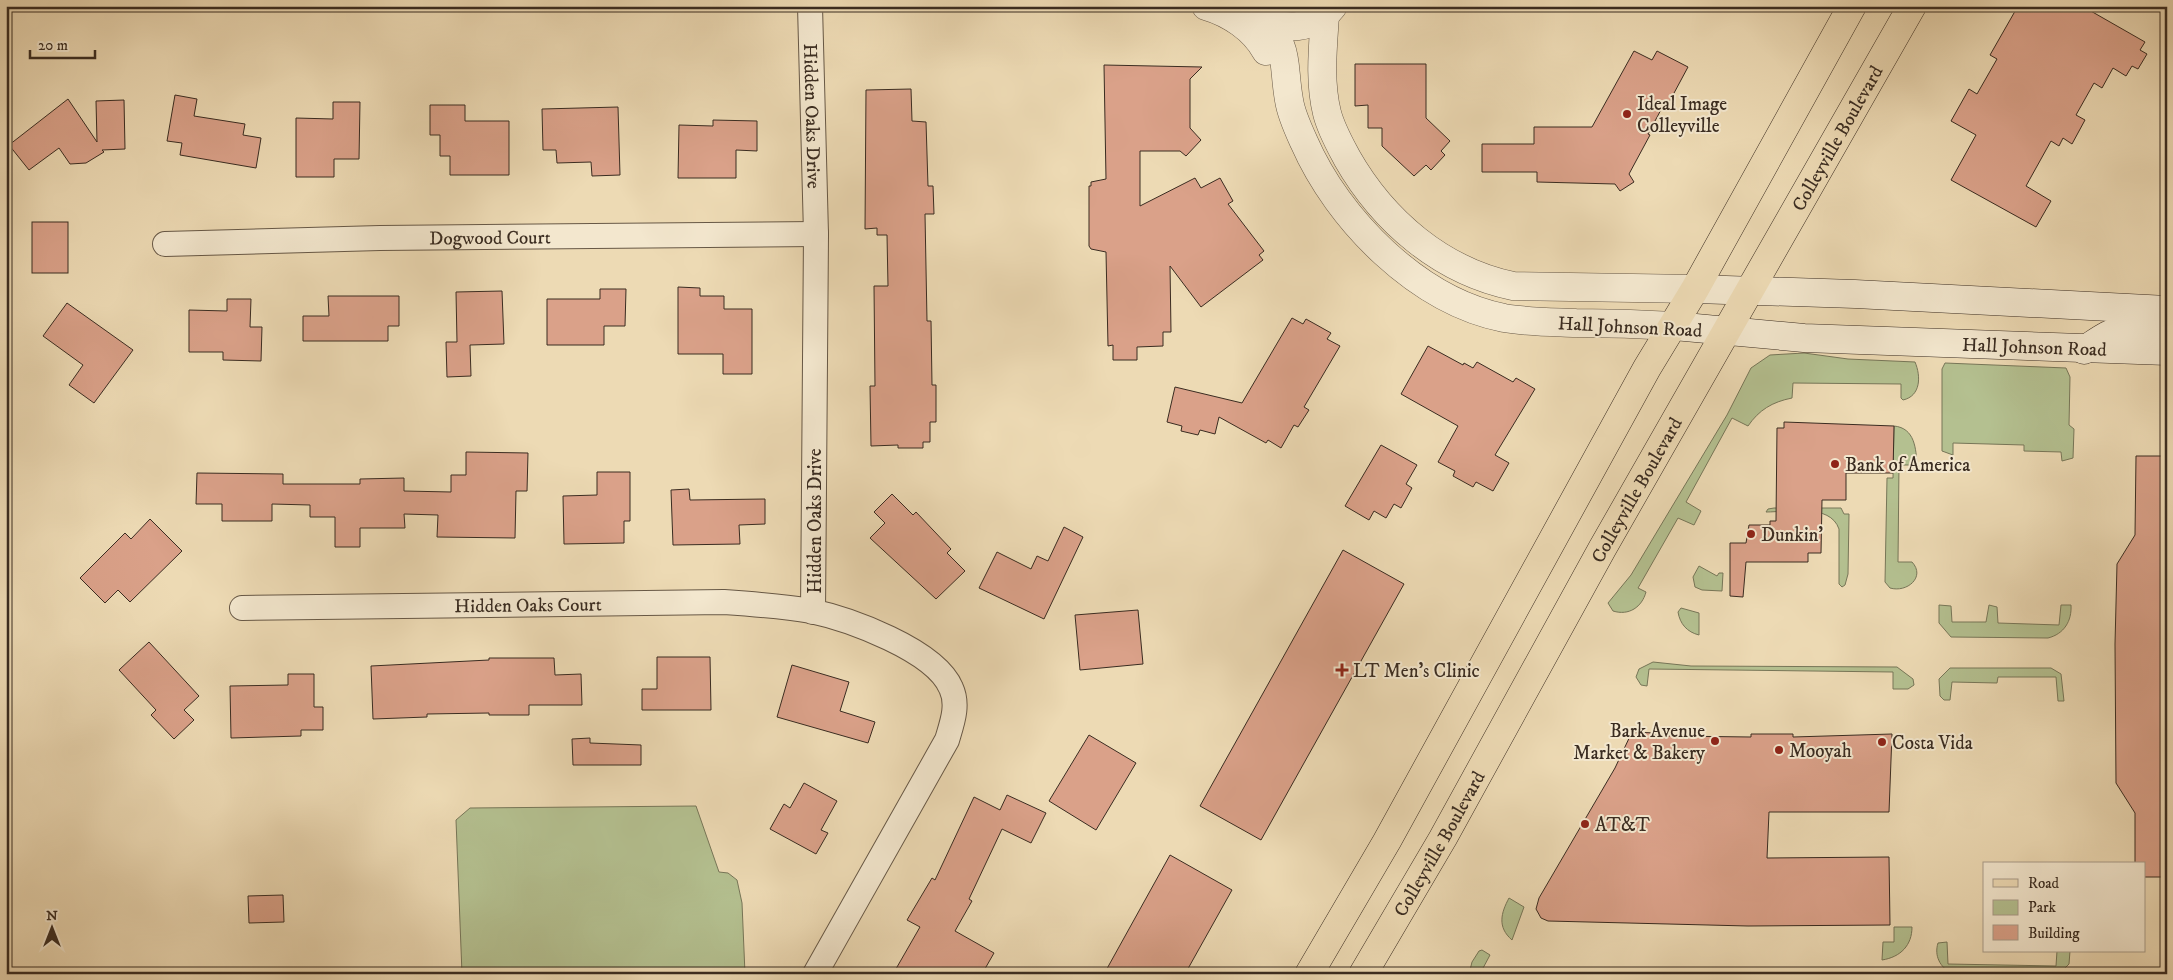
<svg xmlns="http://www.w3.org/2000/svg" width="2173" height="980" viewBox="0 0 2173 980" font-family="'IM FELL DW Pica',serif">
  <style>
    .green { fill: #b4c090; stroke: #777658 }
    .building { fill: #daa189; stroke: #3a2c21 }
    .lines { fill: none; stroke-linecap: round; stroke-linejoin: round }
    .minor-casing { stroke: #675846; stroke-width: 26 }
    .tertiary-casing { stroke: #675846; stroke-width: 29 }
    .secondary-casing { stroke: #3a2c21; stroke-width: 29 }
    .primary-casing { stroke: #3a2c21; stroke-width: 29 }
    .minor { stroke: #f3e7ce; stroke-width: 24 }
    .tertiary { stroke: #f3e7ce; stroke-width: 28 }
    .secondary { stroke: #f3e7ce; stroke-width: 28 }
    .primary { stroke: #eddab4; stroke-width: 28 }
    .poi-dot { fill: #8f2418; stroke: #f3e7ce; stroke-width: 2 }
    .labels { text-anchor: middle; stroke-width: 4; stroke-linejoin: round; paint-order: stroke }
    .poi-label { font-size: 19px; fill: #3a2c21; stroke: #f3e7ce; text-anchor: start }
    .street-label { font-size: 19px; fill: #3a2c21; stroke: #f3e7ce }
  </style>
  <rect width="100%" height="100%" fill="#eddab4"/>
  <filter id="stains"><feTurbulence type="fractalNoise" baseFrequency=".004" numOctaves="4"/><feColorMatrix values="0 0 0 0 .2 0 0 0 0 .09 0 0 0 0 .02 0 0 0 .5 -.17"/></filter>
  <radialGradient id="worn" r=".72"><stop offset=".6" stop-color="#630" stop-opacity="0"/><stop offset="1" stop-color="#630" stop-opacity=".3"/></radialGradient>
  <g class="green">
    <path d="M 1804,353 L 1848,359 L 1915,362 C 1921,376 1921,396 1903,400 L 1901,398 L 1901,384 L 1793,383 L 1792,398 C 1772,402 1759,410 1748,426 L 1732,418 L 1686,502 L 1701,511 L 1694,525 L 1678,518 L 1638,588 L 1646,592 C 1642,607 1629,616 1613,611 L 1608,603 L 1631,575 L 1727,415 L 1751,368 L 1770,355 Z"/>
    <path d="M 1945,363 L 2066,368 L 2070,377 L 2069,425 L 2074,429 L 2073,458 L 2062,461 L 2061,452 L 2024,451 L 2024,445 L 1953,443 L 1953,455 L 1942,451 L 1942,369 Z"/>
    <path d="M 1894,426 C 1915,428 1916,449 1917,465 L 1899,465 L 1898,562 L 1912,562 C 1926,577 1907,593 1890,588 L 1885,582 L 1887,478 L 1893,478 Z"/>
    <path d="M 1774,508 L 1841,508 L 1844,514 L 1849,514 L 1848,574 L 1845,585 L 1842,587 L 1839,584 L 1839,529 C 1830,503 1788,512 1766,512 L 1768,509 Z"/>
    <path d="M 1699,566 L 1717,576 L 1719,573 L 1723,573 L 1722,591 L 1702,590 L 1695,587 L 1693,577 Z"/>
    <path d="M 1939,605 L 1951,606 L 1952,622 L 1986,622 L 1989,605 L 1997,607 L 1998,623 L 2059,625 L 2061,605 L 2071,605 C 2072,621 2064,634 2048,638 L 1951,637 L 1939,623 Z"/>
    <path d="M 1681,608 L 1699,613 L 1699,635 C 1687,632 1680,624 1678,612 Z"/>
    <path d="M 1653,662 L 1691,666 L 1897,667 L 1913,679 L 1914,685 L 1908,689 L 1893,689 L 1893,672 L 1649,669 L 1647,686 L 1641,685 L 1636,677 L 1639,669 Z"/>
    <path d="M 1950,668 L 2051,668 L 2061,674 L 2064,701 L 2058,701 L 2056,677 L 1998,677 L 1997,683 L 1952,682 L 1950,700 L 1944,700 L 1940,696 L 1939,679 Z"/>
    <path d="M 696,806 L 719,872 L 728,873 L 737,880 L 742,903 L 745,974 L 462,974 L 456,820 L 470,808 Z"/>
    <path d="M 1509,898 L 1524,907 L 1512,940 C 1497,927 1501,913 1509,898 Z"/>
    <path d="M 1894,927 L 1912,927 C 1912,945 1901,957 1882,960 L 1883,942 L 1894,942 Z"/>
    <path d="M 1947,942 L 1948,964 L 2056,966 L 2057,951 L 2070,951 L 2069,964 L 2059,974 L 1952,974 C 1940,967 1934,956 1938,943 Z"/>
    <path d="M 1482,950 L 1490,955 L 1482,970 L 1487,974 L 1473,974 L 1470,970 L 1472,962 L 1479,951 Z"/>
  </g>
  <g class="building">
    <path d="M 2018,6 L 2082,6 L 2145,42 L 2140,50 L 2147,54 L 2138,69 L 2132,66 L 2126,76 L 2113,68 L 2102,88 L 2094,83 L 2076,115 L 2085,120 L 2072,144 L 2063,138 L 2059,146 L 2051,141 L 2026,186 L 2051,201 L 2036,227 L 1951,180 L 1976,135 L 1951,121 L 1969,89 L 1977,94 L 1997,59 L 1990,55 Z"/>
    <path d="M 1634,51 L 1652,60 L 1657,51 L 1688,67 L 1666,108 L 1663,106 L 1648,134 L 1650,135 L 1629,174 L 1634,182 L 1620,191 L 1615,184 L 1537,182 L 1537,172 L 1482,172 L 1482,144 L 1534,144 L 1534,127 L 1592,127 Z"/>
    <path d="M 1355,64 L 1426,64 L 1426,118 L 1450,141 L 1441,151 L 1445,155 L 1431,170 L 1426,165 L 1414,176 L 1382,146 L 1382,128 L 1368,128 L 1368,105 L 1355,106 Z"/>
    <path d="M 1104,65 L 1202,67 L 1190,79 L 1190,128 L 1201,140 L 1186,156 L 1180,151 L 1140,151 L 1140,206 L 1195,178 L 1201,188 L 1220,178 L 1233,201 L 1228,204 L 1264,251 L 1259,255 L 1263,260 L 1201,307 L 1170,266 L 1171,332 L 1163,332 L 1163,346 L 1137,347 L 1137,360 L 1113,360 L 1113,345 L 1108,346 L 1106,252 L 1091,249 L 1089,246 L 1089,186 L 1091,186 L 1091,182 L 1106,179 Z"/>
    <path d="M 911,89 L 912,121 L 926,122 L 928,186 L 933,186 L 934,214 L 925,214 L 927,321 L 931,321 L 932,385 L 936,385 L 936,422 L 930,422 L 930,442 L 923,442 L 923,448 L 898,448 L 898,445 L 871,446 L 870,386 L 875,386 L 874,286 L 888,286 L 887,235 L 877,235 L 877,228 L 865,229 L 866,90 Z"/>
    <path d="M 175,95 L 197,99 L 194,116 L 245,124 L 243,135 L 261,138 L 256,168 L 180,155 L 182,143 L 167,141 Z"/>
    <path d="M 68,99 L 97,142 L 96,101 L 124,100 L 125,149 L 102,150 L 104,152 L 86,163 L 70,164 L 59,148 L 29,170 L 9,145 Z"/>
    <path d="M 333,102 L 360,102 L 359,159 L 334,159 L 334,177 L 296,177 L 296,118 L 333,119 Z"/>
    <path d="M 430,105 L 465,105 L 465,121 L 509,121 L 509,175 L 450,175 L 450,156 L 440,156 L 440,135 L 430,135 Z"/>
    <path d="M 618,107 L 620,175 L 592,176 L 591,162 L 557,163 L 556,150 L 543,150 L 542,109 Z"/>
    <path d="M 713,120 L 757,121 L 757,151 L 736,150 L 736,178 L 678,178 L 679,125 L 713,126 Z"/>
    <rect x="32" y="222" width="36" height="51"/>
    <path d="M 678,287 L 700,288 L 700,296 L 724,296 L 724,309 L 752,309 L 752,374 L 723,374 L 723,354 L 678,354 Z"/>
    <path d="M 600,289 L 626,289 L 625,326 L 604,326 L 604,345 L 547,345 L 547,299 L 600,299 Z"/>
    <path d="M 502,291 L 504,344 L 470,345 L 471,376 L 447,377 L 446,342 L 457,342 L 456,292 Z"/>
    <path d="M 328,296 L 399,296 L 399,326 L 388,326 L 388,341 L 303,341 L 303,316 L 329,316 Z"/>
    <path d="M 227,299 L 251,299 L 250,327 L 262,327 L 261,361 L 223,360 L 223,352 L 189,352 L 189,310 L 227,311 Z"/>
    <path d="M 67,303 L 133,350 L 94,403 L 69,385 L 83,365 L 43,336 Z"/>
    <path d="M 1292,318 L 1303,324 L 1306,319 L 1331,333 L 1327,339 L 1340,346 L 1304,407 L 1309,410 L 1298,427 L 1294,425 L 1281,448 L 1268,440 L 1266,443 L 1219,417 L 1215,434 L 1200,430 L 1198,435 L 1181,431 L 1182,426 L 1167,422 L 1175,387 L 1242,403 Z"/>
    <path d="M 1428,346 L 1463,365 L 1464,363 L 1473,368 L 1477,362 L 1513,382 L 1516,378 L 1535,389 L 1495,455 L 1509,463 L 1493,491 L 1476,482 L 1473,487 L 1453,476 L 1455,471 L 1438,462 L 1458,426 L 1401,394 Z"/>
    <path d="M 1784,422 L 1894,426 L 1893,473 L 1846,473 L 1846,500 L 1822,500 L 1821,553 L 1808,553 L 1808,562 L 1746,562 L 1743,597 L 1730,596 L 1730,543 L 1746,543 L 1749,525 L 1770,525 L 1770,521 L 1776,521 L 1777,428 L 1784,428 Z"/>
    <path d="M 1381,445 L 1417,465 L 1406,484 L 1412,488 L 1401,508 L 1394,504 L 1386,518 L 1374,511 L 1369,520 L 1345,506 Z"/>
    <path d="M 466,452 L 528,453 L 527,491 L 516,491 L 515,538 L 437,537 L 438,515 L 404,514 L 405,528 L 360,528 L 360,547 L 335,547 L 335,517 L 310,517 L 310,505 L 272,504 L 272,521 L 222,521 L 222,504 L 196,504 L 197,473 L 283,474 L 283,484 L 360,484 L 360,479 L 404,478 L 404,491 L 451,492 L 451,475 L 466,475 Z"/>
    <path d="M 2136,456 L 2162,456 L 2162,459 L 2167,459 L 2167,877 L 2144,877 L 2144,864 L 2135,864 L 2135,813 L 2116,783 L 2115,644 L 2117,564 L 2135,535 Z"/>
    <path d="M 597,472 L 630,472 L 630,521 L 624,521 L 624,543 L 564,544 L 563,496 L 597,495 Z"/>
    <path d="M 689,489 L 690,500 L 765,499 L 765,524 L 739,525 L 740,544 L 673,545 L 671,490 Z"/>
    <path d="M 892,494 L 913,515 L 916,512 L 951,549 L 947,553 L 965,571 L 936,599 L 870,538 L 885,523 L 874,512 Z"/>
    <path d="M 150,519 L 182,551 L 130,602 L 118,590 L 105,603 L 80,578 L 125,533 L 131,539 Z"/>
    <path d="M 1064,527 L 1083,537 L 1044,619 L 979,588 L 997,552 L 1031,569 L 1037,556 L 1048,561 Z"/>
    <path d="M 1343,550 L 1404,584 L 1261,840 L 1200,806 Z"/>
    <path d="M 1138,610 L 1143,664 L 1080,670 L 1075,615 Z"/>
    <path d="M 149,642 L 199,696 L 184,710 L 194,720 L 174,739 L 151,715 L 156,710 L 119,670 Z"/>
    <path d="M 657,657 L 710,657 L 711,710 L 642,710 L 642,689 L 657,689 Z"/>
    <path d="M 489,658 L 554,658 L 555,675 L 581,674 L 582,705 L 529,705 L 529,715 L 489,715 L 489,713 L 427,714 L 427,717 L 373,719 L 371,666 L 489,660 Z"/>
    <path d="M 792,665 L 849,682 L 840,711 L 875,722 L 868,743 L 777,717 Z"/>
    <path d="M 288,674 L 314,674 L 314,707 L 323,707 L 323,730 L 301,730 L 301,736 L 231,738 L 230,686 L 288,685 Z"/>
    <path d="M 1632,732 L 1655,733 L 1655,735 L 1670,736 L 1751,737 L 1751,734 L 1793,734 L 1793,737 L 1892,734 L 1889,812 L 1769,812 L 1767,858 L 1889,857 L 1890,925 L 1748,926 L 1548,921 L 1541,918 L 1536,909 L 1539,898 L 1615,768 Z"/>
    <path d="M 1089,735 L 1136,763 L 1096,830 L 1049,801 Z"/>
    <path d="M 590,738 L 590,743 L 641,745 L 641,765 L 573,765 L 572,739 Z"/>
    <path d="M 804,783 L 837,801 L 821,830 L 828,833 L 816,854 L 770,829 L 784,804 L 790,808 Z"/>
    <path d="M 1007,795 L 1046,813 L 1031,843 L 1002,829 L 969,899 L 972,901 L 955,931 L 994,953 L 982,974 L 893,974 L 920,927 L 907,920 L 932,878 L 935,880 L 974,797 L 1000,810 Z"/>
    <path d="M 1170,855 L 1232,890 L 1185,974 L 1104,974 Z"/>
    <path d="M 283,895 L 284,922 L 249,923 L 248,896 Z"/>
  </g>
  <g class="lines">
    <g class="minor-casing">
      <g id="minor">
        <path id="s1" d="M 810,6 L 816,234 L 813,612"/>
        <path id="s2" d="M 165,244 L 380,238 L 816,234"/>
        <path id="s3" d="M 242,608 L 724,602 C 753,604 782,606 811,611 C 849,619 935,650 951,688 C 959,705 952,723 947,740 L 815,974"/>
      </g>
    </g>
    <g class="tertiary-casing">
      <g id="tertiary">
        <path d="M 1206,6 C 1230,13 1254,29 1266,51"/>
        <path d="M 1325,15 C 1323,47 1319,81 1327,113 C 1331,129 1339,143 1347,158 C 1383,221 1441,271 1513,286 L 1695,289"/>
        <path d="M 1259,16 C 1283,32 1314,30 1333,6"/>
        <path d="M 1260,17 C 1291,50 1282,60 1289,100 C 1291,114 1298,129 1304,142 C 1338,220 1418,301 1504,318 C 1527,322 1552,322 1576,323 C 1608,323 1641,324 1674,326"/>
      </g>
    </g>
    <g class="secondary-casing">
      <g id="secondary">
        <path d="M 1695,289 L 1855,294 L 2167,310"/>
        <path id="s4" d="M 1674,326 L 1804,338 L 2167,351"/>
        <path d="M 2084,350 C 2097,342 2109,332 2123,330 C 2138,327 2153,330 2167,326"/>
      </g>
    </g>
    <g class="primary-casing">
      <g id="primary">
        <path d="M 1309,974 L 1387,841 L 1647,368 L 1695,289 L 1852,6"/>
        <path id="s5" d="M 1363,974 L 1443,838 L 1602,549 L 1912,6"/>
      </g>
    </g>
    <use href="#minor" class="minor"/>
    <use href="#tertiary" class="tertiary"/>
    <use href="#secondary" class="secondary"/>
    <use href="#primary" class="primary"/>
  </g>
  <g class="poi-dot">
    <circle cx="1627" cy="114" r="5"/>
    <circle cx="1835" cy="464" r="5"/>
    <circle cx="1751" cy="534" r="5"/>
    <path d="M1339.5 662.5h5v5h5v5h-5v5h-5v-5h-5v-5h5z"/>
    <circle cx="1715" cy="741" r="5"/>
    <circle cx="1882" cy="742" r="5"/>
    <circle cx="1779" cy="750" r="5"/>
    <circle cx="1585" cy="824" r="5"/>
  </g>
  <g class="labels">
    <g class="poi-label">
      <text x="1637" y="110">Ideal Image<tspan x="1637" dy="22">Colleyville</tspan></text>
      <text x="1845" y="471">Bank of America</text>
      <text x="1761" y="541">Dunkin'</text>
      <text x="1353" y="677">LT Men's Clinic</text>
      <text x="1705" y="737" text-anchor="end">Bark Avenue<tspan x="1705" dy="22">Market &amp; Bakery</tspan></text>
      <text x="1892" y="749">Costa Vida</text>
      <text x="1789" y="757">Mooyah</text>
      <text x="1595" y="831">AT&amp;T</text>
    </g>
    <g class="street-label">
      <text dy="7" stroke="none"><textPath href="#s1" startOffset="110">Hidden Oaks Drive</textPath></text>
      <text dy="7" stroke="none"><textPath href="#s5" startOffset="961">Colleyville Boulevard</textPath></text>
      <text dy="7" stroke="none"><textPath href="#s2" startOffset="325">Dogwood Court</textPath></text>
      <text transform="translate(1630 326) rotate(3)" y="7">Hall Johnson Road</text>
      <text dy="7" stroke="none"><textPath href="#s4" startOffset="361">Hall Johnson Road</textPath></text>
      <text dy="7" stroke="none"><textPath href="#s5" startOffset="556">Colleyville Boulevard</textPath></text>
      <text transform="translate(814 521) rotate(-90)" y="7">Hidden Oaks Drive</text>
      <text dy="7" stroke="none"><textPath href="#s3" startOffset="286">Hidden Oaks Court</textPath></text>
      <text dy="7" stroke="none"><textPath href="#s5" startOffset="151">Colleyville Boulevard</textPath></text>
    </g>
  </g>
  <rect width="2173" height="980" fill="none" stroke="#eddab4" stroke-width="25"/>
  <rect x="8" y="8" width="2158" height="965" fill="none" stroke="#3a2c21" stroke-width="2.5"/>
  <rect x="12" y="12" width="2148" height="955" fill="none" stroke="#3a2c21"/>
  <rect x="1983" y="862" width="162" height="90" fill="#f3e7ce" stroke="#a99c89"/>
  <rect x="1993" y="879" width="25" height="8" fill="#eddab4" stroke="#a99c89"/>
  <text x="2028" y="888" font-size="15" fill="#3a2c21">Road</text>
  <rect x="1993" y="900" width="25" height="15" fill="#b4c090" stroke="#a99c89"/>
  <text x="2028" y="912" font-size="15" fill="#3a2c21">Park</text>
  <rect x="1993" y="925" width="25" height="15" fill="#daa189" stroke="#a99c89"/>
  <text x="2028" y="938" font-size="15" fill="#3a2c21">Building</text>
  <g transform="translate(52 928)" stroke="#f3e7ce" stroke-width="4" paint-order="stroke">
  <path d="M0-4L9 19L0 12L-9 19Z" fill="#3a2c21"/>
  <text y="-8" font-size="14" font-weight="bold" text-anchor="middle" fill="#3a2c21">N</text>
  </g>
  <path d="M30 50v8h65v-8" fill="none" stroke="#3a2c21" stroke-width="2.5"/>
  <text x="38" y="50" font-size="15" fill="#3a2c21" stroke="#f3e7ce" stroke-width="4" paint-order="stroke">20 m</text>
  <rect width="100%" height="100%" filter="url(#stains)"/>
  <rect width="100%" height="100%" fill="url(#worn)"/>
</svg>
